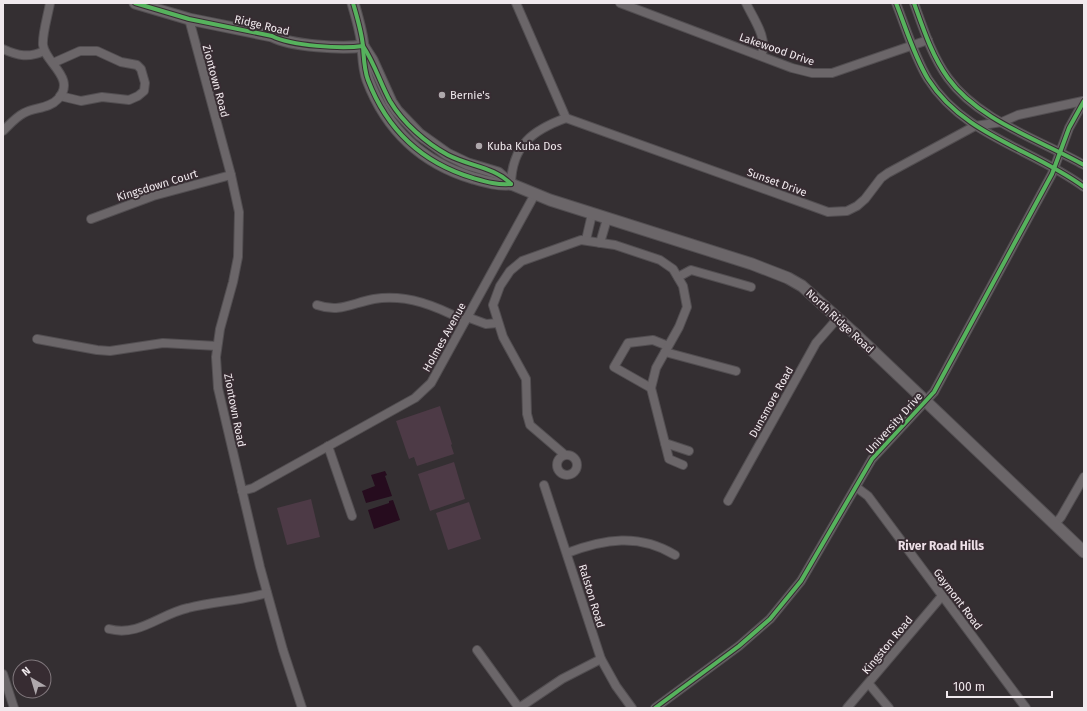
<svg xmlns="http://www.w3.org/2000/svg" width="1087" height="711" viewBox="0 0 1087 711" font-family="'Fira Sans',sans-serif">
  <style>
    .green { fill: #4d3a46 }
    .water { fill: #260c1e }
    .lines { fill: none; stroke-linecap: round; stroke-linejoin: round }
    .street-casing { stroke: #524e51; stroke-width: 10 }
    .secondary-casing { stroke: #524e51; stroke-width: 13 }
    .street { stroke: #6b6669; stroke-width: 8 }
    .secondary { stroke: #6b6669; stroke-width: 11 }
    .cycleway-casing { stroke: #372c32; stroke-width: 6 }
    .cycleway { stroke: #56b35d; stroke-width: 4 }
    .poi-dot { fill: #aea8ac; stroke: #372c32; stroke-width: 1.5 }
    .labels { text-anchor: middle; stroke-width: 4; stroke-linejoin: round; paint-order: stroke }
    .street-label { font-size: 11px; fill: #f0e9ed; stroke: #372c32 }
    .poi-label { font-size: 11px; fill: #f0e9ed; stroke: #372c32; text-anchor: start }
    .neighbourhood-label { font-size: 12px; font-weight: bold; fill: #eddfe7; stroke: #372c32 }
  </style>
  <rect width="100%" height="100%" fill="#342f32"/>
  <g class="green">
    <path d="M 440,406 L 452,444 L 451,445 L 454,454 L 417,466 L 414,457 L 409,459 L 396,421 Z"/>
    <path d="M 454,462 L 465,499 L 430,511 L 418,474 Z"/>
    <path d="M 311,499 L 320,537 L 287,545 L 277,508 Z"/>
    <path d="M 469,502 L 481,539 L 448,550 L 436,513 Z"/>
  </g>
  <g class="water">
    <path d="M 385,471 L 387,475 L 385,476 L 392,496 L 366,503 L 362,491 L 375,486 L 371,475 Z"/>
    <path d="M 393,500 L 400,520 L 374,529 L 368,510 L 389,503 L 389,501 Z"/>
  </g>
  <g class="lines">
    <g class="street-casing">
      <g id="street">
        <path d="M 516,3 L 566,118"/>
        <path d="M 620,3 L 792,68 L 812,73 L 832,73 L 928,40"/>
        <path d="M 746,3 C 753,18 769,39 761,56"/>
        <path d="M 896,3 C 906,28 914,56 928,79 C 964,136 1033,149 1084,187"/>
        <path d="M 914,3 C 923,28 932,56 948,78 C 978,120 1040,140 1084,165"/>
        <path d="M 189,19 L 231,175 L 239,212 L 238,257 L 233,282 L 220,329 L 216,357 L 218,388 L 260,567 L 283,650 L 302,708"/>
        <path d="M 3,49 C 18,56 29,58 44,51"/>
        <path d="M 53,63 L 80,51 L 97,51 L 121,62 L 137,65 L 141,69 L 145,83 L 144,91 L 138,96 L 129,100 L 102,97 L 81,101 L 60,96"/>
        <path d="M 566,118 L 806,204 L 828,212 L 847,211 L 857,206 L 865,199 L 881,178 L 888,173 L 975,126 L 1002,122 L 1018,115 L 1083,101"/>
        <path d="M 3,131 C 10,124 16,117 24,113 C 34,107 49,109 58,99 C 77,78 45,63 43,45 C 42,34 48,15 50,3"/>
        <path d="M 511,184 C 512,145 533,130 566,118"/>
        <path d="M 91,219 L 153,196 L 231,175"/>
        <path d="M 586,240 L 592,214"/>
        <path d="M 600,243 L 607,219"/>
        <path d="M 678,277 L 691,270 L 751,287"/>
        <path d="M 317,305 C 340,313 352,303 374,299 C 408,294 436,306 465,321"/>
        <path d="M 467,317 L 486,324 L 498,323"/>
        <path d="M 37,339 L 97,350 L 110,351 L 163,343 L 217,346"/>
        <path d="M 665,352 L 736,371"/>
        <path d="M 651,388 L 614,367 L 628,343 L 653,340 L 668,346"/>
        <path d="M 665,443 L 689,451"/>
        <path d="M 328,446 L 352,516"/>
        <circle cx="567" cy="465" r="10"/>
        <path d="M 565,455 L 530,425 L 527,414 L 526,379 L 503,337 L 493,305 L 500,286 L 510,271 L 522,261 L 581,240 L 615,245 L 660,260 L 673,269 L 683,286 L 687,307 L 679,327 L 656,368 L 651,388 L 669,459 L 683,465"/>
        <path d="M 544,485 L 601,659 L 616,686 L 632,708"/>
        <path d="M 856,487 L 868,496 L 1026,708"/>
        <path d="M 242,491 L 253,488 L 415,398 L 431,383 L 535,194"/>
        <path d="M 728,501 L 816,343 L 838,318"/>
        <path d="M 1055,524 L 1061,517 L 1084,477"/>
        <path d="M 567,553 C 604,539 639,533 675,555"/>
        <path d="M 109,629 C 139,637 160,614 188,608 C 214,601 241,601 267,593"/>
        <path d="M 477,650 L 519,708"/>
        <path d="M 3,674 L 14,708"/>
        <path d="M 869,684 L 889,708"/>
        <path d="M 519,708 L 562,679 L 601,659"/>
        <path d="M 655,708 L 739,646 L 770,619 L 801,581 L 872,459 L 934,392 L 1052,174 L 1069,128 L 1084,101"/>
        <path d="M 847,708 L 942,596"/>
      </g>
    </g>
    <g class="secondary-casing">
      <g id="secondary">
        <path d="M 135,3 L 189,19 L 272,36 C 291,46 342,49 363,46"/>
        <path d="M 353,3 C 357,17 362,33 363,47 C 364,59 364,69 368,80 C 387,130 423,163 473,178 C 487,182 497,185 511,184"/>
        <path d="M 363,46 L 372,60 L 391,102 L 397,111 L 419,134 L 447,154 L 468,164 L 498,173 L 511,184 L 550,200 L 752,264 L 788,278 L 802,286 L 853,332 L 1084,552"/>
      </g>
    </g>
    <use href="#street" class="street"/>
    <use href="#secondary" class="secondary"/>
    <g class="cycleway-casing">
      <g id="cycleway">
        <path d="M 135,3 L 189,19 L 272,36 C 291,46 342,49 363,46"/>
        <path d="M 353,3 C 357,17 362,33 363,47 C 364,59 364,69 368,80 C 387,130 423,163 473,178 C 487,182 497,185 511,184"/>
        <path d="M 896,3 C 906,28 914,56 928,79 C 964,136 1033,149 1084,187"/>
        <path d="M 914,3 C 923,28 932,56 948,78 C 978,120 1040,140 1084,165"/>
        <path d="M 363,46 C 375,64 380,83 390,101 C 403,123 426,143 448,155 C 469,166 495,167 511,184"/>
        <path d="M 655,708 L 739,646 L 770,619 L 801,581 L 872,459 L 934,392 L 1052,174 L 1069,128 L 1084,101"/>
      </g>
    </g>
    <use href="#cycleway" class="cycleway"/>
  </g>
  <g class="poi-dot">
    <circle cx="442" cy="95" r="4"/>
    <circle cx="479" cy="146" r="4"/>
  </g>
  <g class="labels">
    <g class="street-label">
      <text transform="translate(262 25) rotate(13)" y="4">Ridge Road</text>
      <text transform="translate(777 49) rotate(19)" y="4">Lakewood Drive</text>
      <text transform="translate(216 81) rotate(75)" y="4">Ziontown Road</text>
      <text transform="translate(777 182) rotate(20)" y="4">Sunset Drive</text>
      <text transform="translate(157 185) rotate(-17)" y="4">Kingsdown Court</text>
      <text transform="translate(840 321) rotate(43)" y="4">North Ridge Road</text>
      <text transform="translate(444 337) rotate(-61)" y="4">Holmes Avenue</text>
      <text transform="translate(771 402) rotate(-61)" y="4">Dunsmore Road</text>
      <text transform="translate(235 410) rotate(79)" y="4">Ziontown Road</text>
      <text transform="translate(894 423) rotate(-48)" y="4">University Drive</text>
      <text transform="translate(592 596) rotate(73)" y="4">Ralston Road</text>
      <text transform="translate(958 599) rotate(53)" y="4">Gaymont Road</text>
      <text transform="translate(887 645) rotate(-50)" y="4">Kingston Road</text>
    </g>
    <g class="poi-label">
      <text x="450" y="99">Bernie's</text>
      <text x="487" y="150">Kuba Kuba Dos</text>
    </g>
    <g class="neighbourhood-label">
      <text x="941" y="550">River Road Hills</text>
    </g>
  </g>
  <rect width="1087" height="711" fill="none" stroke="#f0e9ed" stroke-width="8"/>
  <g transform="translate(32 679) rotate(322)"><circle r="19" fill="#372c32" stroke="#81787d"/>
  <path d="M0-3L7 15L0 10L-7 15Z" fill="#aea8ac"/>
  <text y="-6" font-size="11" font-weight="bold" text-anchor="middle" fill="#f0e9ed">N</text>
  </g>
  <path d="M947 691v6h105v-6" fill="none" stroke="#f0e9ed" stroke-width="2"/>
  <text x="953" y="691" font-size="12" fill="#f0e9ed" stroke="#372c32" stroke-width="3" paint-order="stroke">100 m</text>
</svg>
